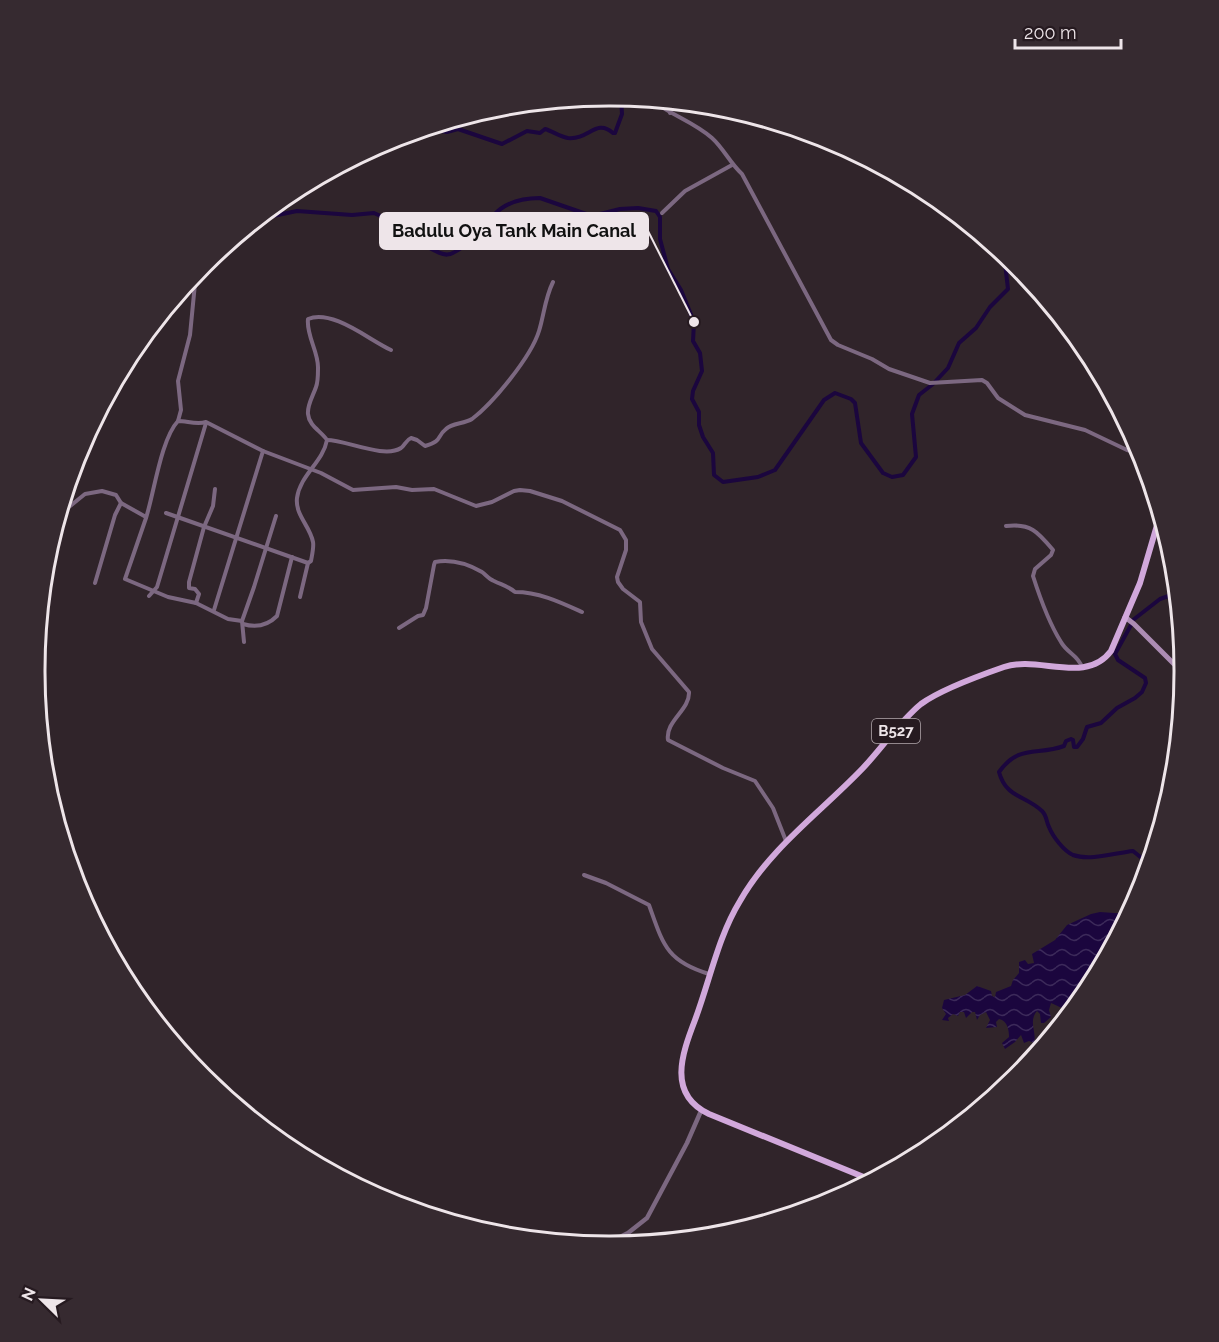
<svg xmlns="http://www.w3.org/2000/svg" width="1219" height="1342" viewBox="0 0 1219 1342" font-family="Raleway,sans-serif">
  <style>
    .water { fill: url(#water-waves) }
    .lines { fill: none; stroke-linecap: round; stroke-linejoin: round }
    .canal { stroke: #1b063e; stroke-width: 4 }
    .minor { stroke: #7c6881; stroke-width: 4 }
    .tertiary { stroke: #7c6881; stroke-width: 4.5 }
    .secondary { stroke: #ac8cb3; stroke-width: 5 }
    .primary { stroke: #d1a8db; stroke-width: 6 }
    .labels { text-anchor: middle; stroke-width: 5; stroke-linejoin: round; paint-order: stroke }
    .shield { fill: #261a20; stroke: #b2a8ad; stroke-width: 1.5 }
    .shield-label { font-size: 15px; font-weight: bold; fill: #eee5e9 }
    .rim { fill: none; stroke: #eee5e9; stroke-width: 3 }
    .leader { fill: none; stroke: #eee5e9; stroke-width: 2 }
    .callout-dot { fill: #eee5e9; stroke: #261a20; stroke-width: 2 }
    .callout { fill: #eee5e9; stroke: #eee5e9; stroke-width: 2 }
    .callout-label { font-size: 18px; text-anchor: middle; font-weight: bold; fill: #111 }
  </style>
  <defs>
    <pattern id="water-waves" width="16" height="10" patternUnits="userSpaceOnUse" patternTransform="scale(1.5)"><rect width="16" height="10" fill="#1b063e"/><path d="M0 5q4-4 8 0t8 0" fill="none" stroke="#3c2a5a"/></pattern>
  </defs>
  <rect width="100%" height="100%" fill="#30242a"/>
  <path class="water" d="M 1100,912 L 1129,914 L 1087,991 L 1070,1012 L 1070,1008 L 1064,1009 L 1051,1003 L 1049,1010 L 1051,1017 L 1044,1023 L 1041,1023 L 1040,1014 L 1037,1011 C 1028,1022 1037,1031 1034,1043 L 1029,1041 L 1024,1043 L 1021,1035 L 1015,1042 L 1005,1049 L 1002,1043 L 1009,1037 C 1009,1031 1008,1021 999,1019 L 996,1022 L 997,1027 L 986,1028 L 990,1020 L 986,1012 L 980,1015 L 977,1020 L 975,1012 L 972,1012 L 966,1018 L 964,1012 L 960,1012 L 958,1016 L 953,1014 L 948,1018 L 949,1021 L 942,1020 L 946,1014 L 942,1008 L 944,1000 L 965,995 L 977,986 L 991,991 L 992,996 L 995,997 L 996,992 L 1011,986 L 1013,980 L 1019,973 L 1019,962 L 1025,960 L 1028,964 L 1034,963 L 1032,954 L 1055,940 L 1067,925 L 1091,914 Z"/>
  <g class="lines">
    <g class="canal">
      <path d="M 386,142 L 393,142 L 429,129 L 447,132 L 458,129 L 502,144 L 527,131 L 540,133 L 545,129 C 552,131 561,137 568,138 C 589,140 596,118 613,133 L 615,133 L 622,114 L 621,97"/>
      <path d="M 258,219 L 297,211 L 352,215 L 374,213 L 385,218 L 390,226 L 398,231 C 416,228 420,222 424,245 C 446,257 447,259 467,244 C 472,240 478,238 483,234 C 492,208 513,198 540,198 L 592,216 L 620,209 L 638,208 L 656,211 L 660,217 L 660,239 L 668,269 L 681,290 L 694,322 L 693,341 L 700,353 L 702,371 L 693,391 L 692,399 L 699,412 L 699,425 L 703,437 L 713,453 L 714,475 L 723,482 L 758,477 L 775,470 L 824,400 L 835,393 L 851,399 L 855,403 L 861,443 L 883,473 L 892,477 L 903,475 L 916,457 L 912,414 L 919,395 L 933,384 L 948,368 L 959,343 L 976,328 L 990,307 L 1008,289 L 1004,255"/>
      <path d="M 1133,620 L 1160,599 L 1177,593"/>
      <path d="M 1131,625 L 1115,654 L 1118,660 L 1145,678 L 1146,683 L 1142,692 L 1135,698 L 1117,708 L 1101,723 L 1087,727 L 1083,739 L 1077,747 L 1074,747 L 1073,740 L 1071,739 L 1066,741 L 1064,746 C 1037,756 1019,744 999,772 C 1006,798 1025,795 1042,811 C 1047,816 1046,821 1049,827 C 1053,837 1064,851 1073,855 C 1090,861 1115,853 1133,851 L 1149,864"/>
    </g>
    <g class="minor">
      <path d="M 651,100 C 671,115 694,122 712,138 C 724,149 730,163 742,174 L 831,340 L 838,345 L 872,359 L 889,369 L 930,383 L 982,380 L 987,383 L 998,398 L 1025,415 L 1085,430 L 1127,450 L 1141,453"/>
      <path d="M 670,113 L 673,102"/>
      <path d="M 662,213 L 685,191 L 732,165"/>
      <path d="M 387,222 L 388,217"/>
      <path d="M 178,421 L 181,410 L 178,381 L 190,335 L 196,273"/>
      <path d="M 327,440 C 346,440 384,459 401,448 C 405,445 406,440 411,438 L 417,440 L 425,446 C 443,441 436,437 446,429 C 452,423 464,424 472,419 C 493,403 531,357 539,331 C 544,315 545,298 553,282"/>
      <path d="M 166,513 L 308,563"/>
      <path d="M 59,515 L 85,494 L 102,491 L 116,495 L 121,503 L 146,517"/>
      <path d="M 1006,526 C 1031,523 1038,532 1053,550 L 1051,555 L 1035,569 L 1033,576 C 1040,598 1049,623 1061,642 C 1067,653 1078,655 1082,667"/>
      <path d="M 95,583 L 115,515 L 121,503"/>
      <path d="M 149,596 L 157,587 L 206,423"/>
      <path d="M 300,597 L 308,563 L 311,561 C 312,555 314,547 313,542 C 310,526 295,515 297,498 C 300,475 323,462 327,440 C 321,431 309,426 308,414 C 307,405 313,396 316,387 C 318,382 318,375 318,369 C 319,352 306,336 308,319 C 333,309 369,340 391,350"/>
      <path d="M 196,603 L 199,594 L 195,589 L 189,588 L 189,582 L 204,527 L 213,506 L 215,489"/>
      <path d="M 214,610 L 263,451"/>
      <path d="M 242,621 L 228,619 L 196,603 L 168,597 L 125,579 C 132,559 139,538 146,518 C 154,493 161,439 178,421 C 187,421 197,425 206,422 L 263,451 L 321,473 L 353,490 L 396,487 L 412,490 L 434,489 L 476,506 L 492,502 L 514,491 L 520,490 L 530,491 L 562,501 L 620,530 L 626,540 L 626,550 L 617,577 L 618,582 L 623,589 L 640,602 L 641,622 L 652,649 L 689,692 C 690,710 665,721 668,740 L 723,768 L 755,781 L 773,808 L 786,841"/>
      <path d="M 243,624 C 256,628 267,626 277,616 L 292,557"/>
      <path d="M 399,628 L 418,616 L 423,615 L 426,608 L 434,565 L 435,562 C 451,559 468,564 482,572 C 486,575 489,579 494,581 C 502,585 508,586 515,592 C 539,592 560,602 582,612"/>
      <path d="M 244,642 L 242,621 L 254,587 L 276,516"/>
      <path d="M 584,875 L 606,883 L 649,905 C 663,944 666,961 709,974"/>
    </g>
    <path class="tertiary" d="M 596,1245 L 616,1239 L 628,1233 L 647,1218 L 687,1143 L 701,1111"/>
    <path class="secondary" d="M 1125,617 L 1134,624 L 1184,674"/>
    <path class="primary" d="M 871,1180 L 709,1114 C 667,1094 682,1054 695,1020 C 710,980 718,937 740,901 C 771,847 821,812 863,768 C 881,749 901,720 921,704 C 940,690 981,675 1004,667 C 1038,655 1086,685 1111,651 L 1140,583 L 1160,515"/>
  </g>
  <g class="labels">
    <rect class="shield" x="872" y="719" width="48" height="24" rx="4.5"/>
    <g class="shield-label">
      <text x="896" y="736">B527</text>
    </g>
  </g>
  <path d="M0 0H1219V1342H0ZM609 106H610A564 564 0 0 1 1174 670V672A564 564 0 0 1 610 1236H609A564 564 0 0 1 45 672V670A564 564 0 0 1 609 106Z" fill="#362a30" fill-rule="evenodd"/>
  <path class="rim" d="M609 106H610A564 564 0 0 1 1174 670V672A564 564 0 0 1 610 1236H609A564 564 0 0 1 45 672V670A564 564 0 0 1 609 106Z"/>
  <path class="leader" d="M694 322L648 231"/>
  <circle class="callout-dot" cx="694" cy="322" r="6"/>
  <rect class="callout" x="380" y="213" width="268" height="36" rx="6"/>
  <g class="callout-label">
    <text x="514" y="237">Badulu Oya Tank Main Canal</text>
  </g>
  <g transform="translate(42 1300) rotate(294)" stroke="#261a20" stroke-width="4.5" paint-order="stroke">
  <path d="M0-4.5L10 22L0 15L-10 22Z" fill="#eee5e9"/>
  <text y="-9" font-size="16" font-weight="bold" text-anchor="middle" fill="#eee5e9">N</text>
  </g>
  <path d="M1015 39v9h106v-9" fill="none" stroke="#eee5e9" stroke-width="3"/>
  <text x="1024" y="39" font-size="18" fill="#eee5e9" stroke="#261a20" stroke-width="4.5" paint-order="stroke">200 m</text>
</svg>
